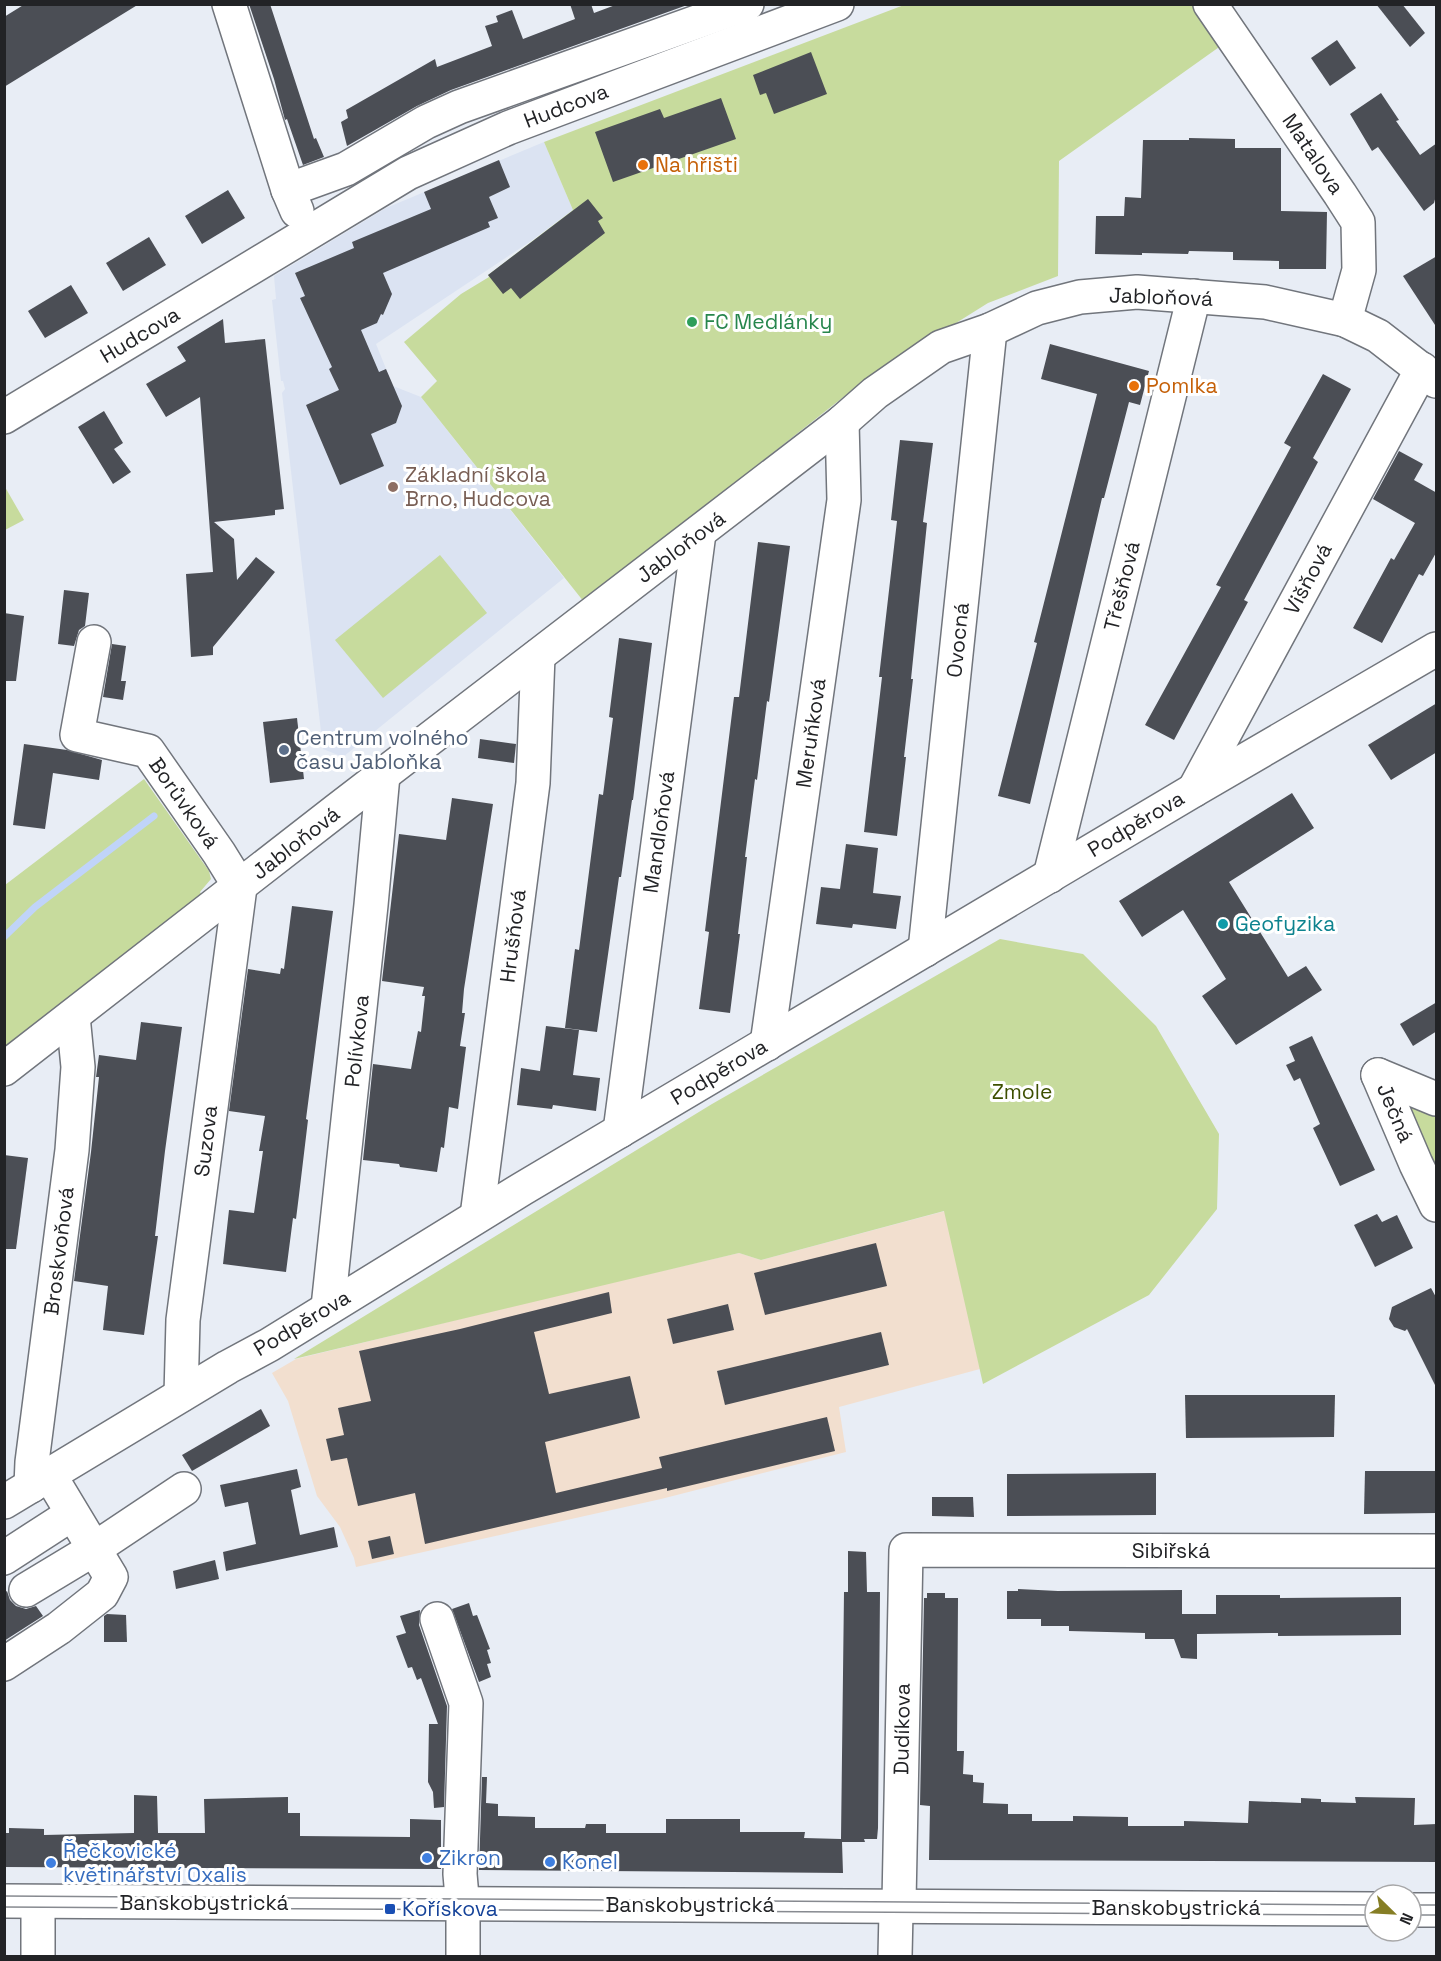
<svg xmlns="http://www.w3.org/2000/svg" width="1441" height="1961" viewBox="0 0 1441 1961" font-family="'Space Grotesk',sans-serif">
  <style>
    .industrial { fill: #f2dfcf }
    .built { fill: #dbe3f2 }
    .green { fill: #c7db9d }
    .lines { fill: none; stroke-linecap: round; stroke-linejoin: round }
    .stream { stroke: #c0d4f9; stroke-width: 7 }
    .building { fill: #4b4e55 }
    .minor-casing { stroke: #71757c; stroke-width: 36 }
    .minor { stroke: #fff; stroke-width: 33 }
    .tram { stroke: #878a90; stroke-width: 1.5 }
    .food-dot { fill: #e8710a; stroke: #fff; stroke-width: 2 }
    .leisure-dot { fill: #2e9e5b; stroke: #fff; stroke-width: 2 }
    .education-dot { fill: #8d6e63; stroke: #fff; stroke-width: 2 }
    .service-dot { fill: #5c6f8a; stroke: #fff; stroke-width: 2 }
    .culture-dot { fill: #0f9aa8; stroke: #fff; stroke-width: 2 }
    .shop-dot { fill: #3f7fe0; stroke: #fff; stroke-width: 2 }
    .transit-dot { fill: #1a4fb4; stroke: #fff; stroke-width: 2 }
    .labels { text-anchor: middle; stroke-width: 6; stroke-linejoin: round; paint-order: stroke }
    .street-label { font-size: 21px; fill: #222326; stroke: #fff }
    .food-label { font-size: 21px; fill: #c56008; stroke: #fff; text-anchor: start }
    .leisure-label { font-size: 21px; fill: #27864d; stroke: #fff; text-anchor: start }
    .education-label { font-size: 21px; fill: #785e54; stroke: #fff; text-anchor: start }
    .service-label { font-size: 21px; fill: #4e5e75; stroke: #fff; text-anchor: start }
    .culture-label { font-size: 21px; fill: #0d838f; stroke: #fff; text-anchor: start }
    .park-label { font-size: 21px; fill: #3d4f00; stroke: #fff }
    .shop-label { font-size: 21px; fill: #366cbe; stroke: #fff; text-anchor: start }
    .transit-label { font-size: 21px; fill: #164399; stroke: #fff; text-anchor: start }
  </style>
  <rect width="100%" height="100%" fill="#e8edf5"/>
  <path class="industrial" d="M 945,1211 L 980,1369 L 839,1407 L 846,1452 L 661,1499 L 356,1567 L 354,1558 L 340,1527 L 317,1496 L 288,1401 L 272,1373 L 296,1359 L 558,1295 L 739,1253 L 761,1260 Z"/>
  <path class="built" d="M 544,142 L 573,210 L 531,241 L 376,344 L 393,386 L 421,397 L 564,578 L 343,757 L 323,749 L 282,393 L 285,389 L 283,381 L 281,381 L 272,300 L 276,299 L 274,276 L 386,208 Z"/>
  <g class="green">
    <path d="M 904,5 L 1194,5 L 1222,45 L 1059,161 L 1058,276 L 988,303 L 865,380 L 584,602 L 421,397 L 437,381 L 404,342 L 461,294 L 489,277 L 488,275 L 573,210 L 544,142 Z"/>
    <path d="M 5,487 L 24,520 L 5,530 L 4,488 Z"/>
    <path d="M 440,555 L 487,613 L 383,698 L 335,640 Z"/>
    <path d="M 144,779 L 209,871 L 211,879 L 200,892 L 204,899 L 5,1053 L 5,885 Z"/>
    <path d="M 1000,939 L 1083,954 L 1156,1026 L 1219,1134 L 1217,1209 L 1149,1295 L 983,1384 L 944,1211 L 761,1260 L 739,1253 L 294,1359 L 712,1104 Z"/>
    <path d="M 1406,1103 L 1436,1106 L 1436,1182 Z"/>
  </g>
  <g class="lines">
    <path class="stream" d="M 4,937 L 35,907 L 154,816"/>
  </g>
  <g class="building">
    <path d="M 25,4 L 139,4 L 4,87 L 4,17 Z"/>
    <path d="M 249,4 L 270,4 L 314,139 L 316,138 L 324,157 L 303,165 L 287,119 L 285,120 L 274,79 Z"/>
    <path d="M 570,4 L 591,4 L 594,13 L 618,4 L 690,4 L 451,90 L 417,106 L 347,146 L 341,122 L 348,118 L 346,110 L 435,59 L 437,67 L 492,46 L 485,26 L 498,22 L 496,16 L 512,10 L 523,39 L 575,19 Z"/>
    <path d="M 1376,4 L 1402,4 L 1425,33 L 1410,47 Z"/>
    <path d="M 1337,40 L 1356,68 L 1330,86 L 1311,58 Z"/>
    <path d="M 811,52 L 827,94 L 774,114 L 766,93 L 760,95 L 753,75 Z"/>
    <path d="M 1381,93 L 1399,120 L 1396,121 L 1420,155 L 1437,143 L 1437,192 L 1434,203 L 1424,211 L 1378,147 L 1372,151 L 1350,114 Z"/>
    <path d="M 721,98 L 736,139 L 613,182 L 595,132 L 660,109 L 664,118 Z"/>
    <path d="M 1189,138 L 1235,139 L 1235,148 L 1281,148 L 1281,211 L 1327,212 L 1326,269 L 1279,269 L 1279,261 L 1233,260 L 1233,252 L 1189,251 L 1188,254 L 1142,253 L 1142,255 L 1095,254 L 1096,216 L 1124,216 L 1125,197 L 1141,198 L 1143,140 L 1189,140 Z"/>
    <path d="M 499,160 L 510,187 L 489,197 L 498,218 L 488,222 L 490,227 L 383,273 L 392,294 L 383,315 L 381,314 L 377,323 L 361,330 L 379,372 L 386,369 L 402,406 L 396,423 L 371,434 L 384,466 L 340,485 L 306,405 L 339,390 L 329,369 L 332,367 L 300,298 L 305,296 L 295,273 L 354,248 L 352,242 L 431,209 L 424,192 Z"/>
    <path d="M 228,190 L 245,218 L 202,244 L 185,216 Z"/>
    <path d="M 588,199 L 603,218 L 598,221 L 605,233 L 520,299 L 511,288 L 503,294 L 488,275 Z"/>
    <path d="M 149,237 L 166,265 L 123,291 L 106,263 Z"/>
    <path d="M 1437,256 L 1437,328 L 1403,276 Z"/>
    <path d="M 71,285 L 88,313 L 45,338 L 28,311 Z"/>
    <path d="M 223,319 L 225,343 L 265,339 L 284,509 L 275,510 L 275,515 L 214,522 L 234,539 L 237,580 L 256,557 L 275,572 L 213,647 L 213,655 L 191,657 L 186,574 L 213,572 L 200,397 L 166,417 L 146,384 L 186,361 L 177,347 Z"/>
    <path d="M 1050,344 L 1149,371 L 1140,405 L 1129,402 L 1104,498 L 1102,498 L 1030,804 L 998,796 L 1037,643 L 1034,642 L 1097,394 L 1041,379 Z"/>
    <path d="M 1323,374 L 1351,389 L 1313,458 L 1318,462 L 1244,600 L 1248,602 L 1174,740 L 1145,725 L 1221,587 L 1216,585 L 1291,447 L 1284,443 Z"/>
    <path d="M 104,411 L 123,443 L 114,449 L 131,472 L 113,484 L 78,427 Z"/>
    <path d="M 900,440 L 933,443 L 923,522 L 927,523 L 911,679 L 913,679 L 904,757 L 906,757 L 897,836 L 864,832 L 882,677 L 879,677 L 897,521 L 891,520 Z"/>
    <path d="M 1399,451 L 1423,464 L 1414,480 L 1437,493 L 1437,551 L 1423,576 L 1419,574 L 1382,643 L 1353,628 L 1391,558 L 1394,560 L 1415,523 L 1373,499 Z"/>
    <path d="M 758,542 L 790,546 L 769,702 L 767,701 L 757,780 L 755,779 L 745,857 L 747,857 L 738,934 L 740,934 L 730,1013 L 699,1009 L 709,932 L 705,931 L 734,697 L 739,697 Z"/>
    <path d="M 64,590 L 89,593 L 85,626 L 79,630 L 74,646 L 58,644 Z"/>
    <path d="M 4,613 L 24,616 L 16,681 L 4,681 Z"/>
    <path d="M 619,638 L 652,643 L 633,800 L 632,800 L 621,877 L 619,877 L 597,1032 L 565,1028 L 575,949 L 579,950 L 599,794 L 603,795 L 613,718 L 609,717 Z"/>
    <path d="M 112,644 L 126,646 L 121,681 L 126,681 L 123,700 L 103,697 Z"/>
    <path d="M 1437,703 L 1437,752 L 1391,780 L 1368,745 Z"/>
    <path d="M 297,718 L 304,779 L 270,783 L 263,722 Z"/>
    <path d="M 480,739 L 516,744 L 514,763 L 478,758 Z"/>
    <path d="M 24,744 L 67,750 L 102,760 L 99,780 L 53,773 L 45,829 L 13,825 Z"/>
    <path d="M 1292,793 L 1314,828 L 1229,882 L 1288,977 L 1306,966 L 1322,990 L 1236,1045 L 1202,996 L 1226,979 L 1183,910 L 1142,937 L 1119,901 Z"/>
    <path d="M 452,798 L 493,804 L 464,989 L 462,1013 L 465,1013 L 460,1046 L 466,1047 L 458,1109 L 449,1107 L 444,1148 L 441,1147 L 437,1172 L 400,1167 L 399,1164 L 363,1160 L 373,1064 L 411,1069 L 418,1031 L 421,1032 L 425,996 L 422,996 L 424,987 L 382,981 L 399,834 L 446,840 Z"/>
    <path d="M 846,844 L 878,848 L 873,893 L 901,896 L 896,929 L 853,924 L 852,928 L 816,924 L 821,887 L 840,889 Z"/>
    <path d="M 292,906 L 333,911 L 306,1119 L 308,1120 L 299,1195 L 296,1219 L 293,1218 L 286,1272 L 223,1264 L 229,1210 L 254,1213 L 263,1151 L 259,1151 L 265,1116 L 229,1111 L 248,969 L 280,974 L 281,968 L 284,969 Z"/>
    <path d="M 1437,1002 L 1437,1031 L 1413,1046 L 1400,1024 Z"/>
    <path d="M 141,1022 L 182,1027 L 165,1151 L 155,1236 L 158,1236 L 144,1335 L 103,1330 L 108,1286 L 74,1281 L 91,1152 L 99,1077 L 96,1077 L 99,1055 L 136,1060 Z"/>
    <path d="M 546,1026 L 579,1030 L 573,1075 L 600,1078 L 596,1111 L 553,1105 L 552,1109 L 517,1105 L 521,1068 L 540,1071 Z"/>
    <path d="M 1312,1036 L 1375,1170 L 1340,1186 L 1313,1128 L 1320,1124 L 1300,1078 L 1294,1081 L 1286,1065 L 1295,1061 L 1289,1047 Z"/>
    <path d="M 4,1155 L 28,1158 L 16,1249 L 4,1249 Z"/>
    <path d="M 1377,1214 L 1382,1222 L 1397,1215 L 1413,1248 L 1375,1267 L 1354,1225 Z"/>
    <path d="M 876,1243 L 887,1286 L 765,1315 L 754,1273 Z"/>
    <path d="M 1431,1288 L 1437,1299 L 1437,1389 L 1407,1329 L 1405,1331 L 1394,1327 L 1389,1319 L 1392,1307 Z"/>
    <path d="M 609,1292 L 612,1313 L 534,1332 L 549,1394 L 630,1376 L 640,1418 L 545,1442 L 556,1493 L 662,1468 L 659,1457 L 827,1417 L 835,1451 L 667,1491 L 667,1488 L 425,1544 L 415,1493 L 358,1506 L 347,1458 L 331,1461 L 326,1439 L 344,1435 L 338,1408 L 371,1401 L 359,1351 L 460,1329 Z"/>
    <path d="M 728,1304 L 734,1330 L 673,1344 L 667,1319 Z"/>
    <path d="M 881,1332 L 889,1365 L 725,1405 L 717,1371 Z"/>
    <path d="M 1185,1395 L 1335,1395 L 1334,1437 L 1186,1438 Z"/>
    <path d="M 261,1409 L 270,1426 L 192,1471 L 182,1455 Z"/>
    <path d="M 297,1469 L 301,1487 L 291,1490 L 300,1535 L 334,1527 L 338,1547 L 226,1571 L 223,1552 L 256,1544 L 248,1502 L 225,1507 L 220,1485 Z"/>
    <path d="M 1365,1471 L 1437,1471 L 1437,1513 L 1364,1514 Z"/>
    <path d="M 1156,1473 L 1156,1515 L 1007,1516 L 1007,1474 Z"/>
    <path d="M 932,1497 L 973,1497 L 974,1517 L 932,1516 Z"/>
    <path d="M 390,1536 L 394,1554 L 372,1559 L 368,1541 Z"/>
    <path d="M 848,1551 L 866,1552 L 867,1592 L 880,1592 L 878,1828 L 877,1839 L 864,1839 L 865,1842 L 842,1842 L 843,1873 L 479,1870 L 482,1777 L 487,1777 L 486,1803 L 498,1804 L 498,1816 L 535,1817 L 535,1828 L 585,1828 L 586,1824 L 606,1824 L 606,1833 L 666,1833 L 666,1819 L 740,1819 L 740,1832 L 805,1832 L 804,1838 L 841,1839 L 844,1592 L 848,1592 Z"/>
    <path d="M 215,1560 L 219,1579 L 176,1589 L 173,1571 Z"/>
    <path d="M 1018,1589 L 1058,1591 L 1182,1590 L 1182,1614 L 1216,1614 L 1216,1595 L 1280,1595 L 1280,1598 L 1401,1597 L 1401,1635 L 1278,1636 L 1278,1633 L 1197,1634 L 1197,1659 L 1181,1658 L 1174,1639 L 1145,1639 L 1145,1633 L 1069,1631 L 1069,1626 L 1041,1626 L 1041,1619 L 1007,1619 L 1007,1591 L 1018,1591 Z"/>
    <path d="M 7,1591 L 10,1600 L 16,1606 L 26,1609 L 36,1606 L 43,1616 L 4,1641 L 4,1593 Z"/>
    <path d="M 927,1593 L 945,1593 L 945,1598 L 958,1598 L 957,1751 L 964,1751 L 963,1774 L 973,1775 L 973,1782 L 984,1783 L 983,1803 L 1008,1804 L 1008,1814 L 1032,1814 L 1032,1821 L 1073,1821 L 1073,1816 L 1128,1817 L 1128,1826 L 1184,1826 L 1184,1821 L 1248,1823 L 1249,1801 L 1301,1803 L 1301,1798 L 1321,1799 L 1321,1802 L 1356,1803 L 1355,1797 L 1415,1798 L 1414,1825 L 1437,1824 L 1437,1862 L 929,1860 L 930,1806 L 920,1805 L 924,1598 L 927,1598 Z"/>
    <path d="M 469,1603 L 473,1616 L 477,1615 L 490,1649 L 487,1650 L 491,1663 L 487,1664 L 491,1677 L 479,1682 L 452,1609 Z"/>
    <path d="M 420,1610 L 419,1625 L 447,1706 L 444,1807 L 434,1808 L 433,1792 L 428,1782 L 429,1724 L 438,1724 L 421,1678 L 417,1680 L 412,1667 L 408,1668 L 396,1636 L 406,1633 L 400,1616 Z"/>
    <path d="M 107,1614 L 126,1615 L 127,1642 L 104,1642 L 104,1616 Z"/>
    <path d="M 134,1795 L 157,1796 L 158,1833 L 205,1833 L 204,1799 L 288,1797 L 288,1813 L 300,1813 L 300,1836 L 410,1837 L 410,1819 L 441,1820 L 441,1869 L 4,1867 L 4,1833 L 9,1833 L 9,1828 L 44,1829 L 44,1835 L 134,1833 Z"/>
  </g>
  <g class="lines">
    <g class="minor-casing">
      <g id="minor">
        <path d="M 229,4 L 288,190 L 297,211"/>
        <path d="M 1210,4 L 1340,194 L 1358,222 L 1359,270 L 1345,320"/>
        <path d="M 288,190 L 346,169 L 426,122 L 459,107 L 747,4"/>
        <path d="M 4,417 L 408,173 L 508,128 L 837,4"/>
        <path d="M 94,642 L 77,735 L 148,751 L 219,853 L 240,887"/>
        <path d="M 1194,790 L 1422,369"/>
        <path d="M 1050,876 L 1194,296"/>
        <path d="M 925,950 L 990,330"/>
        <path d="M 767,1044 L 844,500 L 842,422"/>
        <path d="M 4,1069 L 337,810 L 842,422 L 875,393 L 941,347 L 990,330 L 1037,308 L 1080,297 L 1137,292 L 1265,302 L 1345,320 L 1378,336 L 1436,381"/>
        <path d="M 1378,1075 L 1416,1164 L 1436,1205"/>
        <path d="M 1378,1075 L 1436,1099"/>
        <path d="M 620,1131 L 699,533"/>
        <path d="M 477,1216 L 533,783 L 538,656"/>
        <path d="M 328,1307 L 371,905 L 383,775"/>
        <path d="M 181,1395 L 183,1320 L 240,887"/>
        <path d="M 31,1486 L 32,1462 L 72,1150 L 78,1067 L 73,1016"/>
        <path d="M 4,1502 L 228,1367 L 269,1345 L 522,1189 L 1194,790 L 1436,649"/>
        <path d="M 4,1558 L 72,1514"/>
        <path d="M 26,1590 L 94,1549 L 184,1489"/>
        <path d="M 437,1619 L 466,1703 L 460,1874 L 463,1909 L 463,1956"/>
        <path d="M 4,1664 L 59,1628 L 102,1594 L 111,1577 L 49,1474"/>
        <path d="M 4,1901 L 1375,1909"/>
        <path d="M 1411,1910 L 1436,1910"/>
        <path d="M 38,1956 L 38,1902"/>
        <path d="M 895,1956 L 896,1912 L 899,1902 L 906,1550 L 1436,1551"/>
      </g>
    </g>
    <use href="#minor" class="minor"/>
    <g class="tram">
      <path d="M 4,1896 L 1375,1905"/>
      <path d="M 1411,1905 L 1436,1905"/>
      <path d="M 4,1907 L 1375,1915"/>
      <path d="M 1411,1915 L 1436,1915"/>
    </g>
  </g>
  <g class="food-dot">
    <circle cx="643" cy="165" r="6"/>
    <circle cx="1134" cy="386" r="6"/>
  </g>
  <circle class="leisure-dot" cx="692" cy="322" r="6"/>
  <circle class="education-dot" cx="393" cy="487" r="6"/>
  <circle class="service-dot" cx="284" cy="750" r="6"/>
  <circle class="culture-dot" cx="1223" cy="924" r="6"/>
  <g class="shop-dot">
    <circle cx="427" cy="1858" r="6"/>
    <circle cx="550" cy="1862" r="6"/>
    <circle cx="51" cy="1863" r="6"/>
  </g>
  <rect class="transit-dot" x="384" y="1903" width="12" height="12" rx="3"/>
  <g class="labels">
    <g class="street-label">
      <text transform="translate(566 106) rotate(-21)" y="7">Hudcova</text>
      <text transform="translate(1313 154) rotate(56)" y="7">Matalova</text>
      <text transform="translate(1161 297) rotate(2)" y="7">Jabloňová</text>
      <text transform="translate(140 335) rotate(-31)" y="7">Hudcova</text>
      <text transform="translate(681 547) rotate(-37)" y="7">Jabloňová</text>
      <text transform="translate(1308 579) rotate(-62)" y="7">Višňová</text>
      <text transform="translate(1122 586) rotate(-76)" y="7">Třešňová</text>
      <text transform="translate(958 640) rotate(-84)" y="7">Ovocná</text>
      <text transform="translate(811 733) rotate(-82)" y="7">Meruňková</text>
      <text transform="translate(184 803) rotate(55)" y="7">Borůvková</text>
      <text transform="translate(1136 824) rotate(-31)" y="7">Podpěrova</text>
      <text transform="translate(659 832) rotate(-82)" y="7">Mandloňová</text>
      <text transform="translate(296 843) rotate(-38)" y="7">Jabloňová</text>
      <text transform="translate(513 936) rotate(-83)" y="7">Hrušňová</text>
      <text transform="translate(357 1041) rotate(-84)" y="7">Polívkova</text>
      <text transform="translate(719 1072) rotate(-31)" y="7">Podpěrova</text>
      <text transform="translate(1395 1113) rotate(67)" y="7">Ječná</text>
      <text transform="translate(206 1141) rotate(-83)" y="7">Suzova</text>
      <text transform="translate(59 1251) rotate(-83)" y="7">Broskvoňová</text>
      <text transform="translate(302 1323) rotate(-31)" y="7">Podpěrova</text>
      <text x="1171" y="1558">Sibiřská</text>
      <text transform="translate(902 1729) rotate(-89)" y="7">Dudíkova</text>
      <text x="204" y="1910">Banskobystrická</text>
      <text x="690" y="1912">Banskobystrická</text>
      <text x="1176" y="1915">Banskobystrická</text>
    </g>
    <g class="food-label">
      <text x="655" y="172">Na hřišti</text>
      <text x="1146" y="393">Pomlka</text>
    </g>
    <g class="leisure-label">
      <text x="704" y="329">FC Medlánky</text>
    </g>
    <g class="education-label">
      <text x="405" y="482">Základní škola<tspan x="405" dy="24">Brno, Hudcova</tspan></text>
    </g>
    <g class="service-label">
      <text x="296" y="745">Centrum volného<tspan x="296" dy="24">času Jabloňka</tspan></text>
    </g>
    <g class="culture-label">
      <text x="1235" y="931">Geofyzika</text>
    </g>
    <g class="park-label">
      <text x="1022" y="1099">Zmole</text>
    </g>
    <g class="shop-label">
      <text x="63" y="1858">Řečkovické<tspan x="63" dy="24">květinářství Oxalis</tspan></text>
      <text x="439" y="1865">Zikron</text>
      <text x="562" y="1869">Konel</text>
    </g>
    <g class="transit-label">
      <text x="402" y="1916">Kořískova</text>
    </g>
  </g>
  <rect width="1441" height="1961" fill="none" stroke="#222326" stroke-width="12"/>
  <g transform="translate(1393 1913) rotate(114)"><circle r="28" fill="#ffffff" stroke="#a7a7a8" stroke-width="1.5"/>
  <path d="M0-4.5L10 22L0 15L-10 22Z" fill="#867e25"/>
  <text y="-9" font-size="16" font-weight="bold" text-anchor="middle" fill="#222326">N</text>
  </g>
</svg>
